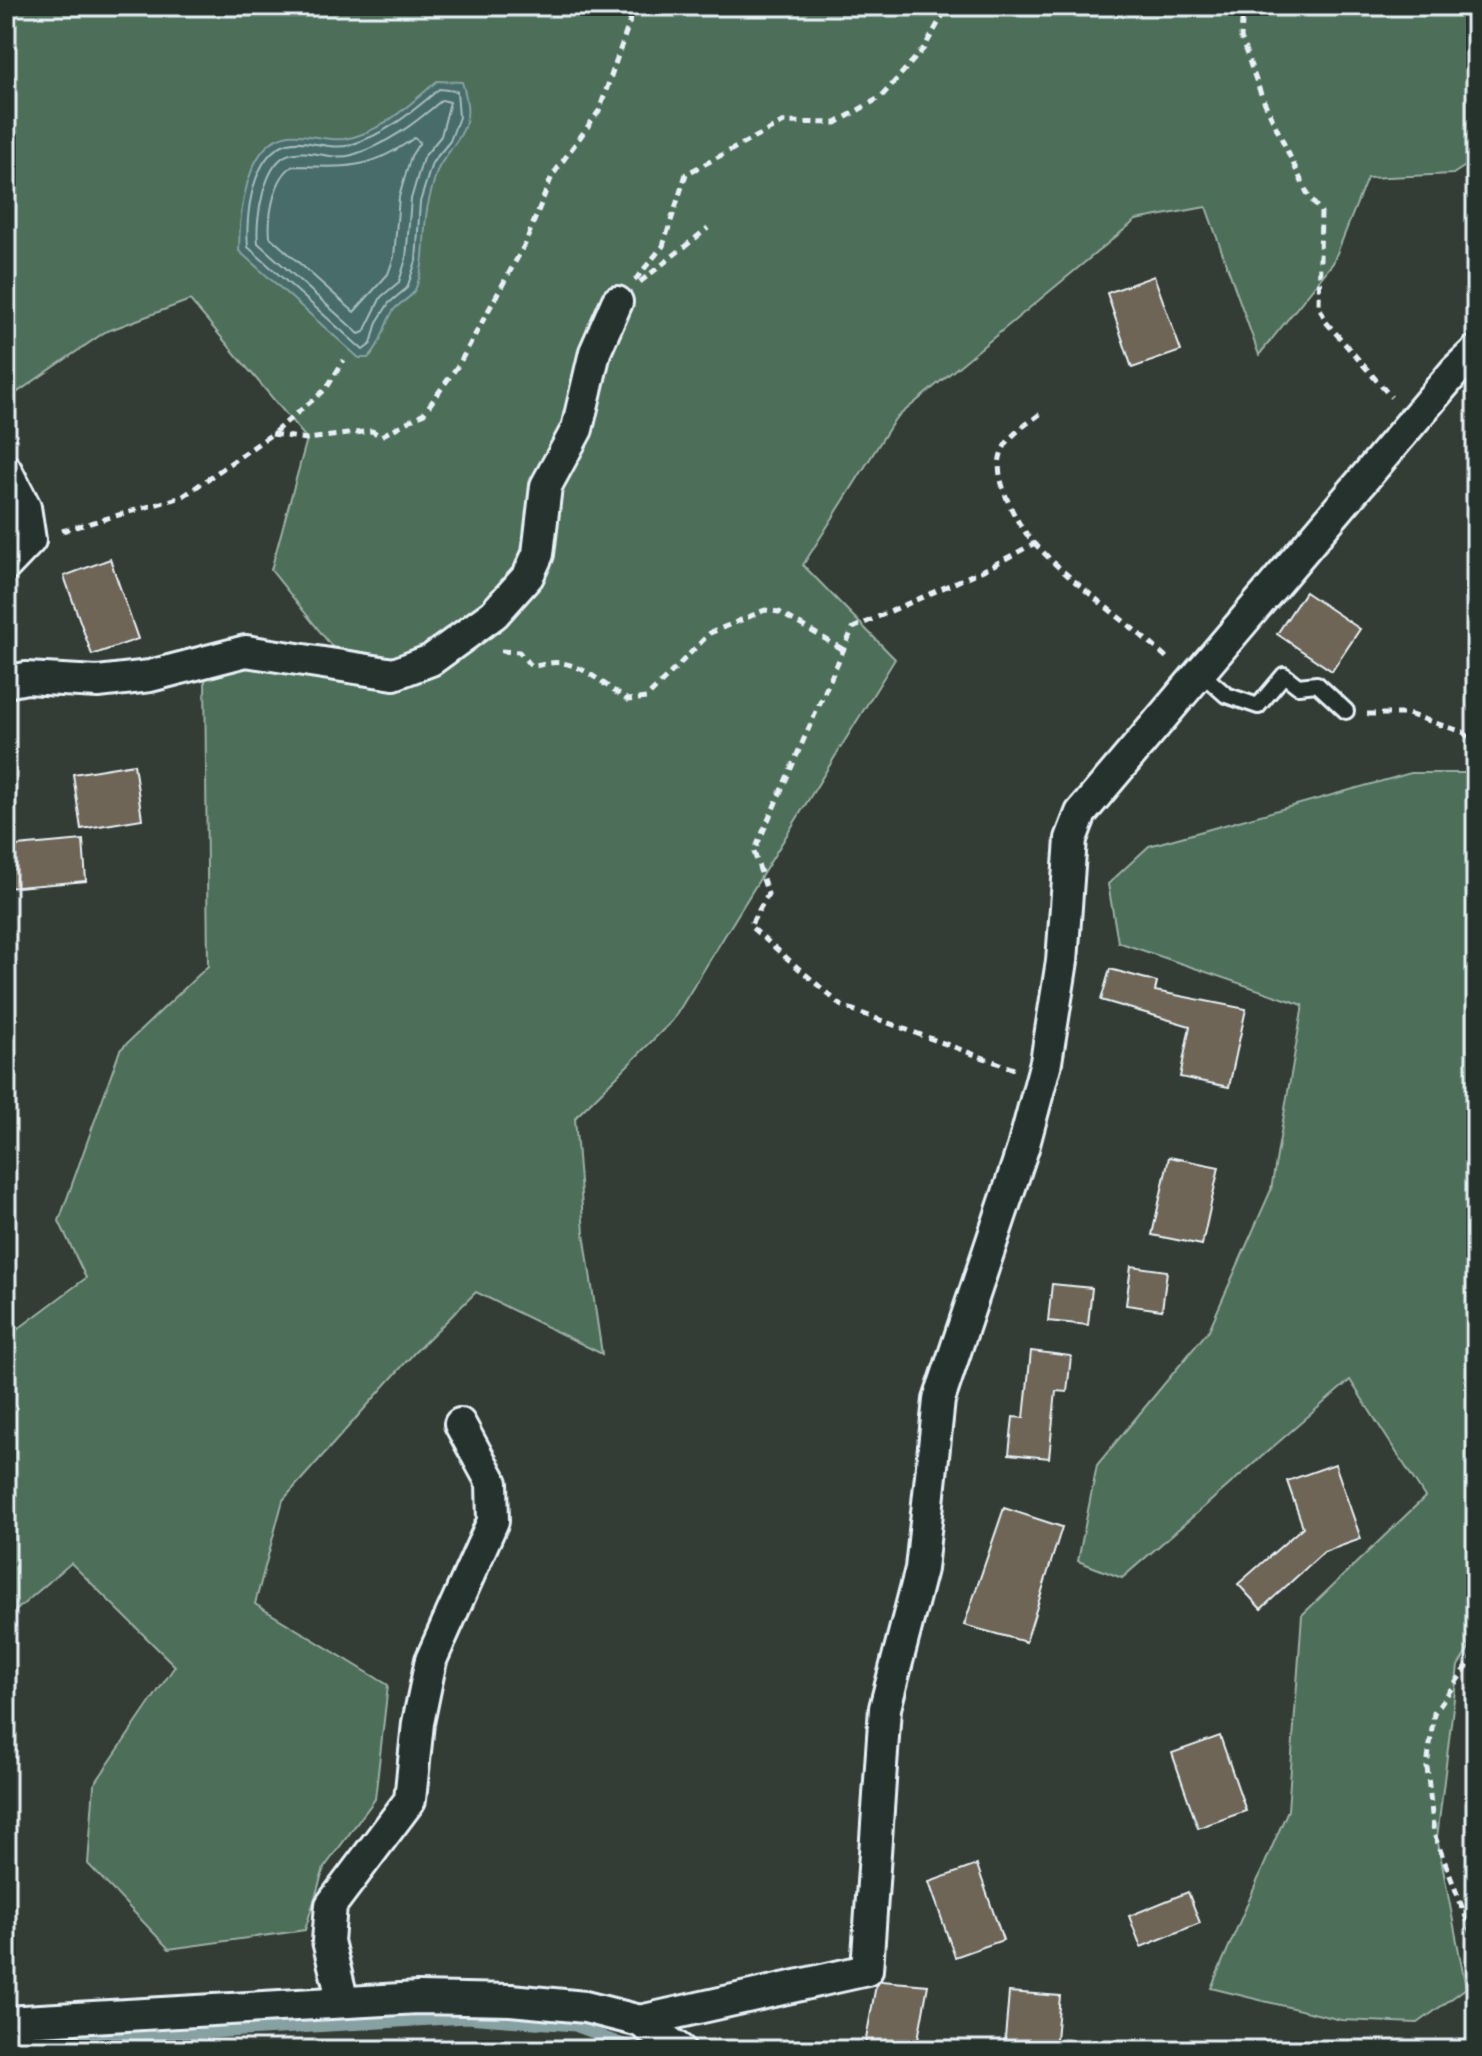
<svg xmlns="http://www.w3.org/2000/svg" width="1482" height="2056" viewBox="0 0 1482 2056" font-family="'Playpen Sans',sans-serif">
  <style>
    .green { fill: #4e6e58; stroke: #9bb0a8; stroke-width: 2 }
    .water { fill: #476c6b; stroke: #87a1a3; stroke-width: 2 }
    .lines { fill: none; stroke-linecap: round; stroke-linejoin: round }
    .shore { stroke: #a8bcc0; stroke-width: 2 }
    .stream { stroke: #87a1a3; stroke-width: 11 }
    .building { fill: #6e6557; stroke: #e8f1f8; stroke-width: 2 }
    .lane-casing { stroke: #e8f1f8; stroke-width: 20 }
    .street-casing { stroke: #e8f1f8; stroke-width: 36 }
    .path { stroke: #e8f1f8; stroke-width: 5; stroke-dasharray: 8 6; stroke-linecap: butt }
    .lane { stroke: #26332d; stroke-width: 14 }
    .street { stroke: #26332d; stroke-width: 30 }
  </style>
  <rect width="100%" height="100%" fill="#343d35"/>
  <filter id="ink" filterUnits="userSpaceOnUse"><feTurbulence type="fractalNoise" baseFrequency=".0125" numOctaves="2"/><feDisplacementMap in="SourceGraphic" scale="16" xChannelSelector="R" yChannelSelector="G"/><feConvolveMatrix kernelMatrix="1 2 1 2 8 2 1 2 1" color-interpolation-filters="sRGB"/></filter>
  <g filter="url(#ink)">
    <g class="green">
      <path d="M 6,6 L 1476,6 L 1476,159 L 1453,174 L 1367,178 L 1333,263 L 1259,355 L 1206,207 L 1136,220 L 895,419 L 803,565 L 895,659 L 673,1020 L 575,1118 L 584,1233 L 602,1354 L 476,1292 L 414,1353 L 283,1500 L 255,1604 L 388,1685 L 375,1799 L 324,1868 L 305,1930 L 169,1949 L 88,1864 L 94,1785 L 175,1666 L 71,1563 L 6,1619 L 6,1338 L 86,1278 L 59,1221 L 120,1050 L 208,966 L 205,673 L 341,658 L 271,570 L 307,439 L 190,300 L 105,332 L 6,400 Z"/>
      <path d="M 1411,773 L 1476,773 L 1476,1637 L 1458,1666 L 1437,1838 L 1466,1988 L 1418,2023 L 1341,2020 L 1211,1988 L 1288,1810 L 1302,1615 L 1425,1497 L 1350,1380 L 1122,1578 L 1078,1561 L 1097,1465 L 1209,1330 L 1271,1190 L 1303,1005 L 1118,942 L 1108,884 L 1149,846 Z"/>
    </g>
    <path class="water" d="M 437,81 L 462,82 C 476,126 461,132 440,165 C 435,174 432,189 429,200 C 421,230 428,261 415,290 C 411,299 399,302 393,311 C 383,327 382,345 368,358 L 359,358 L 239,251 C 239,218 245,141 289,135 C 306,133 326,141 344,139 C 380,134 411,103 437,81 Z"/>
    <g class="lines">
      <g class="shore">
        <path d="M 439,89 L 457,91 L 459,117 L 450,141 L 432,163 L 420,202 L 416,261 L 407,288 L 389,303 L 377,322 L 371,344 L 363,350 L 248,247 C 245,217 252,153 288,143 C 307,138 330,151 350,145 C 386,134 411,113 439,89 Z"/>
        <path d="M 442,100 L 450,102 L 441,136 L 423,158 L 411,199 L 406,259 L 399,282 L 381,297 L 364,332 L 359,334 L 258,243 C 255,220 264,161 290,154 C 309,148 332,161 352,155 C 388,144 414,124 442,100 Z"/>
        <path d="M 414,138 L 420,142 L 411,156 L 399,197 L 394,257 L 388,274 L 354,312 L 270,237 C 268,216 274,177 293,166 C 346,167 368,171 414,138 Z"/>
      </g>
      <path class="stream" d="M 6,2045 L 466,2018 L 575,2026 L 639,2050"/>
    </g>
    <g class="building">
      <path d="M 1154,276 L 1181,351 L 1132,368 L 1107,293 Z"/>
      <path d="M 110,559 L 138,639 L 92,655 L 64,576 Z"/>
      <path d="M 1305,592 L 1360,629 L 1332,671 L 1277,634 Z"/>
      <path d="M 134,764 L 142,819 L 81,829 L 73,774 Z"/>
      <path d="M 83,840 L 86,881 L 6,888 L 6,847 Z"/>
      <path d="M 1110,969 L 1157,982 L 1155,991 L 1246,1009 L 1229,1087 L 1180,1077 L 1190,1026 L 1101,1000 Z"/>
      <path d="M 1169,1157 L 1219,1167 L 1202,1245 L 1152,1235 Z"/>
      <path d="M 1131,1266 L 1167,1271 L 1162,1310 L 1126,1305 Z"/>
      <path d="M 1052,1284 L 1092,1288 L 1088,1325 L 1048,1321 Z"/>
      <path d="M 1031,1351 L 1071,1356 L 1067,1392 L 1056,1391 L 1049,1458 L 1009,1454 L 1013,1417 L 1024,1418 Z"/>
      <path d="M 1335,1464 L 1361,1539 L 1324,1552 L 1261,1609 L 1238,1584 L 1303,1527 L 1287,1481 Z"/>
      <path d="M 1004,1508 L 1062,1527 L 1026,1642 L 964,1625 Z"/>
      <path d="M 1220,1736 L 1246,1811 L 1198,1828 L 1172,1753 Z"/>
      <path d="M 977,1865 L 1003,1940 L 955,1957 L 929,1882 Z"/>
      <path d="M 1188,1892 L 1200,1923 L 1141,1947 L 1129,1916 Z"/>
      <path d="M 881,1981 L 928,1985 L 916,2050 L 864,2050 L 876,1985 Z"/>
      <path d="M 1009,1992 L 1060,1996 L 1055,2050 L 1004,2050 Z"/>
    </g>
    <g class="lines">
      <g class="lane-casing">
        <path id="lane" d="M 1200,672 L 1226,695 L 1258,706 L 1284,675 L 1298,686 L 1317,684 L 1346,711"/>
      </g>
      <g class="street-casing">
        <g id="street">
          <path d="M 6,470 L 25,507 L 30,540 L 6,565"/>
          <path d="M 6,682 L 26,678 L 98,682 L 150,676 L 246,651 L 394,674 L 431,660 L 494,614 L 528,576 L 538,554 L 546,486 L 577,429 L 595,352 L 617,302"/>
          <path d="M 343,2002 L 328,1941 L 331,1905 L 410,1800 L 418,1723 L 431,1660 L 493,1521 L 492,1483 L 460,1424"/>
          <path d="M 640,2021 L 867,1970 L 885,1708 L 921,1569 L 939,1400 L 1023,1148 L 1046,1062 L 1062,961 L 1071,839 L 1081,813 L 1456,370 L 1476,351"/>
          <path d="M 6,2022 L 418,1998 L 511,2000 L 585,2007 L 640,2021 L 680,2050"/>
        </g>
      </g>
      <g class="path">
        <path d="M 1243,6 L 1241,38 L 1262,97 L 1309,197 L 1321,212 L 1319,306 L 1326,322 L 1391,397"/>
        <path d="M 635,280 L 663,246 L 686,174 L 784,122 L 836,123 L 881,97 L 924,48 L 948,6"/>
        <path d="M 640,282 L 708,228"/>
        <path d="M 1040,414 C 1024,426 1004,438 1000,458 C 995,480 1015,521 1029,537 C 1068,582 1124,618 1168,659"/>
        <path d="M 272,434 L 307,439 L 372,431 L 381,436 L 424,413 L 459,364 L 525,244 L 552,176 L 599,111 L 635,6"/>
        <path d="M 62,531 L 182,497 L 272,434 L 326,389 L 344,360"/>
        <path d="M 501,651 L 519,652 L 531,666 C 539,666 543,664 550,663 C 580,659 605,687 628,700 L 646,698 L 710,633 L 765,610 L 779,612 L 844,650"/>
        <path d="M 1367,714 L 1408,714 L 1463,732 L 1476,744"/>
        <path d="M 1014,1069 L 842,1006 L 750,926 L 768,894 L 754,852 L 853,628 L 990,567 L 1035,543"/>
        <path d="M 1476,1654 L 1434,1713 L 1427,1767 L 1434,1834 L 1476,1943"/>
      </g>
      <use href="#lane" class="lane"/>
      <use href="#street" class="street"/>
    </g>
  </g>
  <rect width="1482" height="2056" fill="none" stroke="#26332d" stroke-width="32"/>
  <rect x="16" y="16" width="1450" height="2024" fill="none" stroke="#e8f1f8" stroke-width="3" filter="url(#ink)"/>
</svg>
